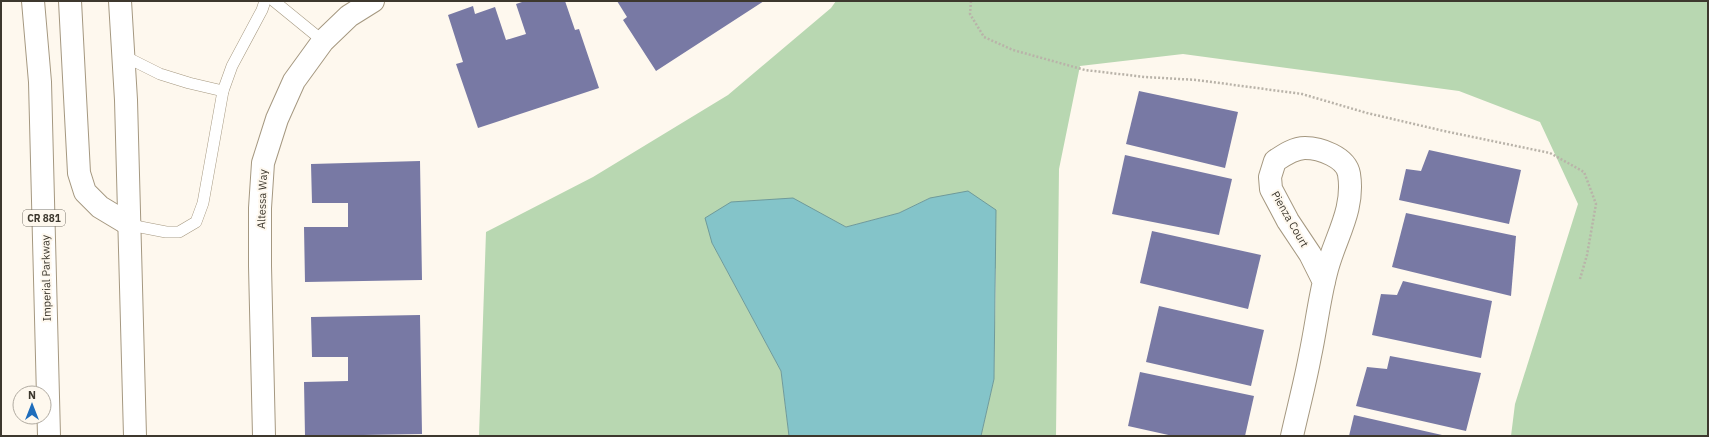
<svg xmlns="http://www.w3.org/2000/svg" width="1709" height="437" viewBox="0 0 1709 437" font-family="'IBM Plex Sans',sans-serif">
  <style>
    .green { fill: #b8d7b1 }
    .water { fill: #84c4c9; stroke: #6f9a9a }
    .building { fill: #7879a4 }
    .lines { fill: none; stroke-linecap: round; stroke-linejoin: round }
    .lane-casing { stroke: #a59880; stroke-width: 12 }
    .street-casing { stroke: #a59880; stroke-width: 24 }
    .primary-casing { stroke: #a59880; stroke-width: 24 }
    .path { stroke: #b9b3a9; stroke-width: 2.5; stroke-dasharray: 2 2; stroke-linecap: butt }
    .lane { stroke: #fff; stroke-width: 11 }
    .street { stroke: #fff; stroke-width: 22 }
    .primary { stroke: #fff; stroke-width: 22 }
    .labels { text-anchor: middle; stroke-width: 4; stroke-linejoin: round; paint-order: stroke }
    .shield { fill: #fef8ee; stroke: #777268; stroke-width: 1 }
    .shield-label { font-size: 10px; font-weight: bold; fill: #3d382e }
    .street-label { font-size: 11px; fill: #3d382e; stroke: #fef8ee }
  </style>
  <rect width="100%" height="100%" fill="#fef8ee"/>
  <path class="green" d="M 836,1 L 1708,1 L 1708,436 L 1511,436 L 1515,404 L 1578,204 L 1540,122 L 1459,91 L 1183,54 L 1080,66 L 1059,169 L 1056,436 L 981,436 L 994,379 L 996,269 L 930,198 L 899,213 L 846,227 L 793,199 L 712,243 L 781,371 L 789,436 L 479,436 L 486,232 L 593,177 L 728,95 L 831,8 Z"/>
  <path class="water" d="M 968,191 L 996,210 L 994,379 L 981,436 L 789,436 L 781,371 L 712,243 L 705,218 L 731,202 L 793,198 L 846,227 L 899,213 L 930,198 Z"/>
  <g class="building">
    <path d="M 525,1 L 565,1 L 575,30 L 579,29 L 599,88 L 478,128 L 456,64 L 463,62 L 448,15 L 473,6 L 475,14 L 495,7 L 506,40 L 526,34 L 516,4 Z"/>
    <path d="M 617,1 L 764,1 L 656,71 L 623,20 L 627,17 Z"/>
    <path d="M 1139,91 L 1238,112 L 1225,168 L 1126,144 Z"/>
    <path d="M 1429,150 L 1521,170 L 1509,224 L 1399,200 L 1406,169 L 1421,171 Z"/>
    <path d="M 1125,155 L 1232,179 L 1219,235 L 1112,214 Z"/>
    <path d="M 420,161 L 422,280 L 305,282 L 304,227 L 348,227 L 348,203 L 312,203 L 311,164 Z"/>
    <path d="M 1406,213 L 1516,236 L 1511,296 L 1392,267 Z"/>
    <path d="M 1152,231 L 1261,255 L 1248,309 L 1140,283 Z"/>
    <path d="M 1403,281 L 1492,301 L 1481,358 L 1372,335 L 1381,294 L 1397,295 Z"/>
    <path d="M 1159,306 L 1264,330 L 1251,386 L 1146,362 Z"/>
    <path d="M 420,315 L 422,434 L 305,436 L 304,382 L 348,381 L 348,357 L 312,357 L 311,317 Z"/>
    <path d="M 1390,356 L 1481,373 L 1466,431 L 1356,406 L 1367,367 L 1387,369 Z"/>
    <path d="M 1140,372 L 1254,396 L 1245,436 L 1173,436 L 1128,426 Z"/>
    <path d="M 1354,415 L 1442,435 L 1442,436 L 1349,436 Z"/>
  </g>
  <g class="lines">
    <g class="lane-casing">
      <g id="lane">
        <path d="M 274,1 L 323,41"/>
        <path d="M 124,56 L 160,74 L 189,83 L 223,91"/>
        <path d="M 130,225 L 166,232 L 179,232 L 196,222 L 203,203 L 223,91 L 232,66 L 262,10 L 265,1"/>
      </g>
    </g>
    <g class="street-casing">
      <g id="street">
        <path d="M 264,436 L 260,266 L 260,208 L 263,163 L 277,119 L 294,81 L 323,41 L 349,16 L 373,1"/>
        <path d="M 1292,436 C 1298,409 1305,383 1310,356 C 1316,328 1319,300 1326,273 C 1334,239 1355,211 1349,174 C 1346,157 1320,148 1305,148 C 1294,148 1284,155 1275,161 L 1270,177 L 1271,189 L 1288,221 L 1310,254 L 1324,282"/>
      </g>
    </g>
    <g class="primary-casing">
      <g id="primary">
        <path d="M 33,1 L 40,82 L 49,436"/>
        <path d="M 70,1 L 79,173 L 85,192 L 100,207 L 130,225"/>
        <path d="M 120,1 L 126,100 L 135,436"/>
      </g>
    </g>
    <path class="path" d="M 971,1 L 970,14 L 984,37 L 1013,50 L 1085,70 L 1145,77 L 1197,80 L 1302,94 L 1367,113 L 1444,131 L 1550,153 L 1584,172 L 1596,204 L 1587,255 L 1580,279"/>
    <use href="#lane" class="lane"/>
    <use href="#street" class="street"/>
    <use href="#primary" class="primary"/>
  </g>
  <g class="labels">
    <rect class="shield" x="23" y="210" width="42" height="16" rx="3"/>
    <g class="shield-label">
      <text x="44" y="222">CR 881</text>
    </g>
    <g class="street-label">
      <text transform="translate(262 199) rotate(-88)" y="4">Altessa Way</text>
      <text transform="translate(1290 219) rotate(60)" y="4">Pienza Court</text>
      <text transform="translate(46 278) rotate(-91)" y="4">Imperial Parkway</text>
    </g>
  </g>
  <rect width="1709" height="437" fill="none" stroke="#3d382e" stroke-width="4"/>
  <g transform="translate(32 405)"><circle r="19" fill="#fef8ee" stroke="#b1aba1"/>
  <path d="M0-3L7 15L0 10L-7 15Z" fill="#1e6dbc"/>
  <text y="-6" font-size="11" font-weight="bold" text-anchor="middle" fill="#3d382e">N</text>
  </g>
</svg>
